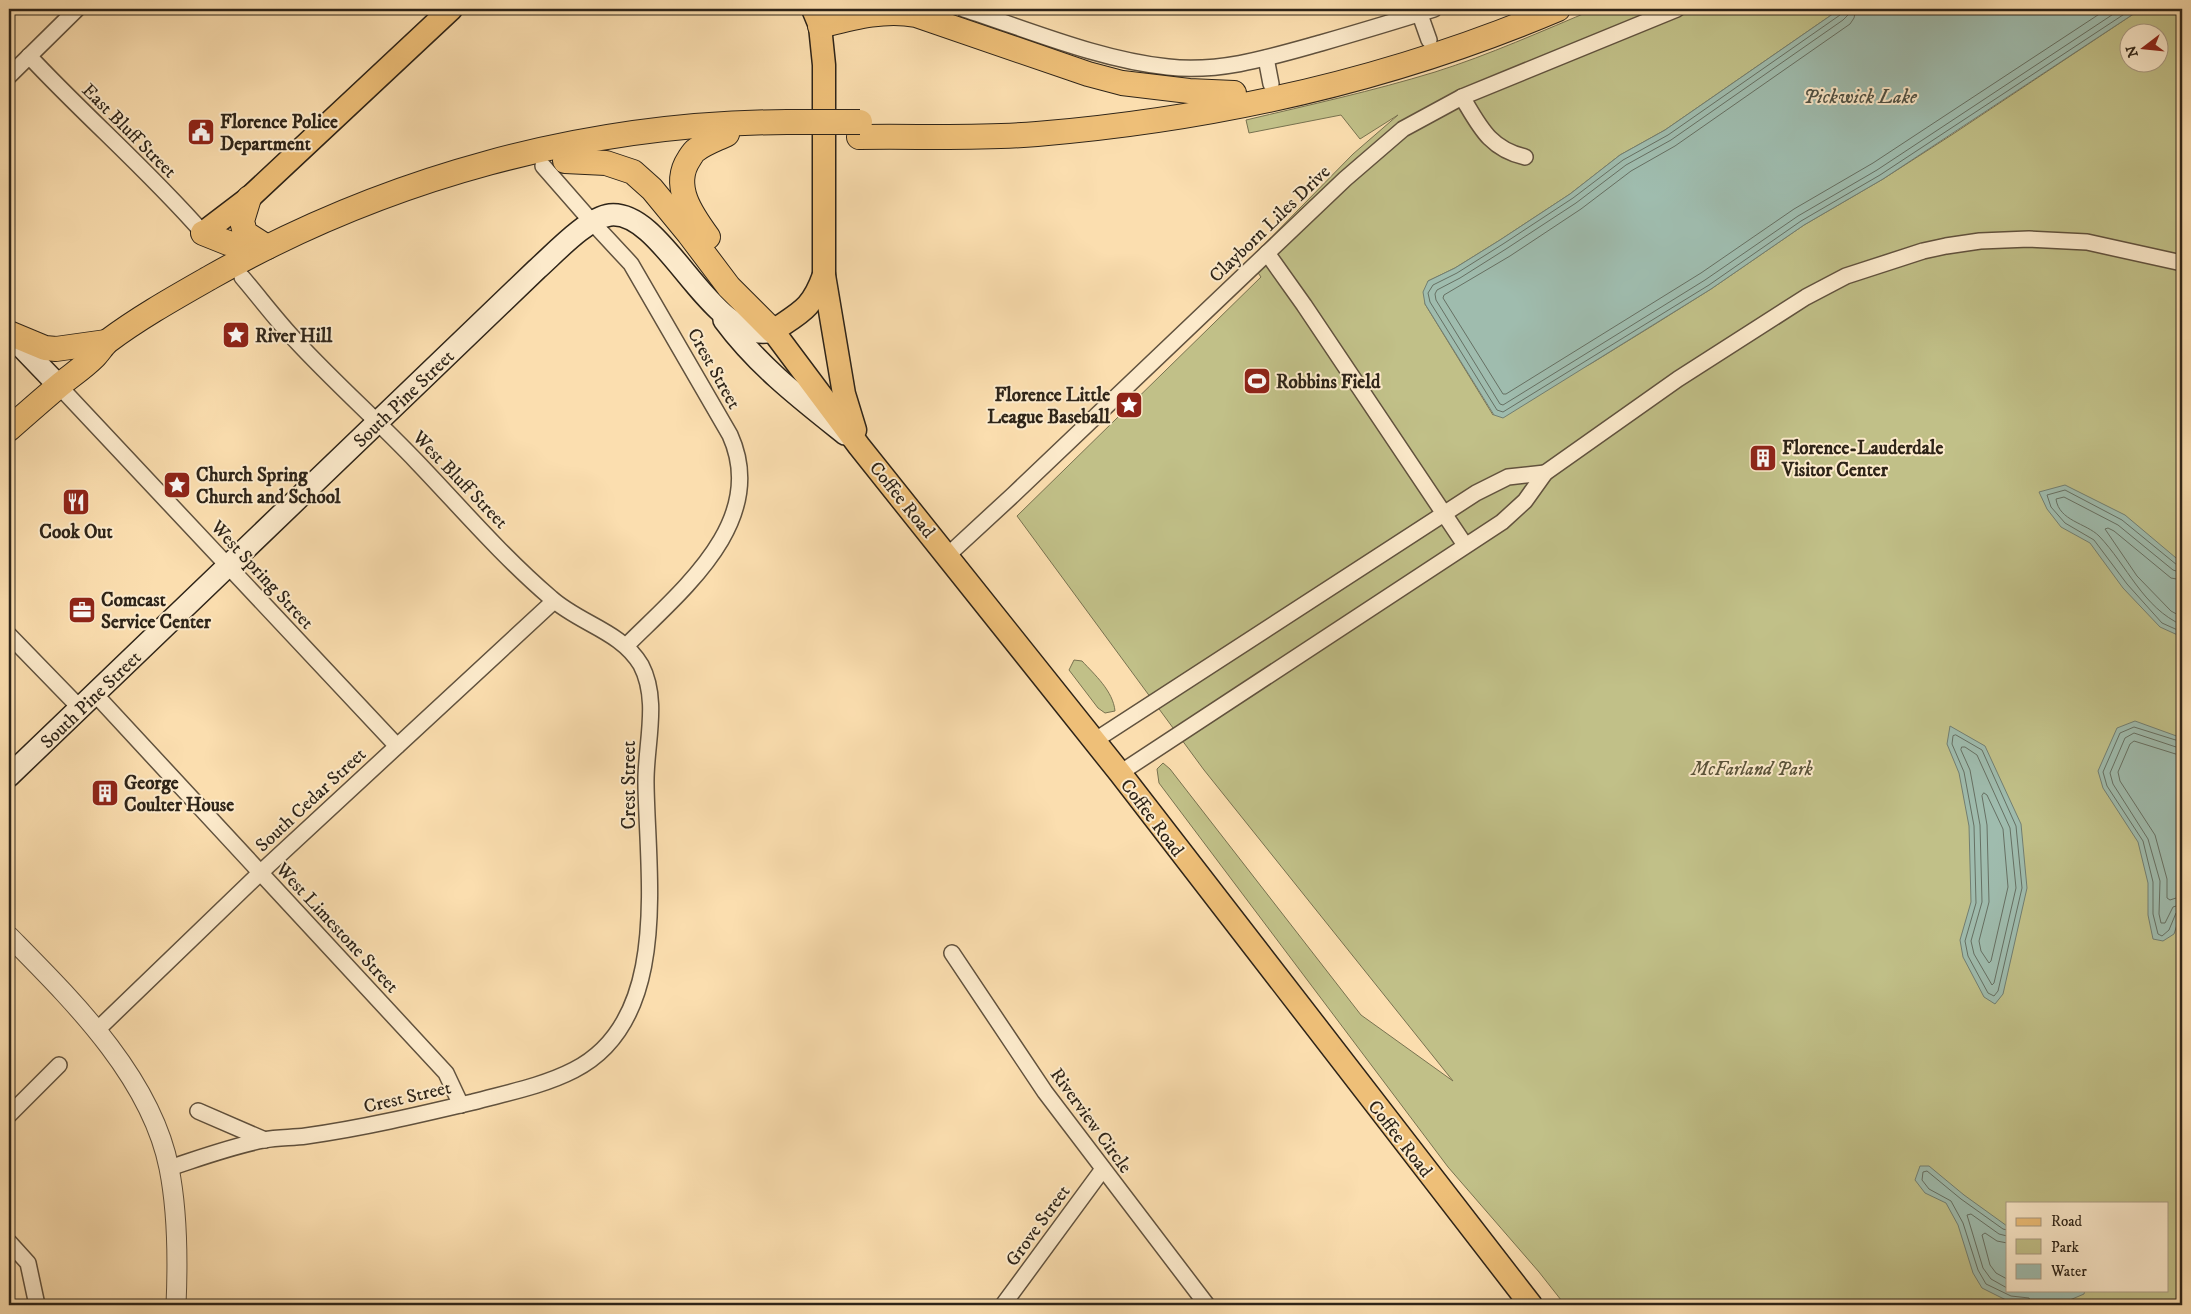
<svg xmlns="http://www.w3.org/2000/svg" width="2191" height="1314" viewBox="0 0 2191 1314" font-family="'IM FELL DW Pica',serif">
  <style>
    .green { fill: #c1c088; stroke: #787250; fill-rule: evenodd }
    .water { fill: #9fbcae; stroke: #727f72 }
    .lines { fill: none; stroke-linecap: round; stroke-linejoin: round }
    .shore { stroke: #667063; stroke-width: 1 }
    .minor-casing { stroke: #61523e; stroke-width: 18 }
    .tertiary-casing { stroke: #61523e; stroke-width: 21 }
    .secondary-casing { stroke: #2e2418; stroke-width: 24 }
    .primary-casing { stroke: #2e2418; stroke-width: 25 }
    .trunk-casing { stroke: #2e2418; stroke-width: 26 }
    .minor { stroke: #fceacb; stroke-width: 15 }
    .tertiary { stroke: #fceacb; stroke-width: 19 }
    .secondary { stroke: #fceacb; stroke-width: 21 }
    .primary { stroke: #eebf78; stroke-width: 22 }
    .trunk { stroke: #eebf78; stroke-width: 24 }
    .trunk-bridge-casing { stroke: #2e2418; stroke-width: 26; stroke-linecap: butt }
    .trunk-bridge { stroke: #eebf78; stroke-width: 24 }
    .labels { text-anchor: middle; stroke-width: 4; stroke-linejoin: round; paint-order: stroke }
    .poi-label { font-size: 19px; font-weight: bold; fill: #2e2418; stroke: #fceacb; text-anchor: start }
    .street-label { font-size: 19px; fill: #2e2418; stroke: #fceacb }
    .park-label { font-size: 19px; font-style: italic; fill: #5a533a; stroke: #fceacb }
    .water-label { font-size: 20px; font-style: italic; fill: #505245; stroke: #fceacb }
  </style>
  <rect width="100%" height="100%" fill="#fbdeaf"/>
  <filter id="stains"><feTurbulence type="fractalNoise" baseFrequency=".004" numOctaves="4"/><feColorMatrix values="0 0 0 0 .2 0 0 0 0 .09 0 0 0 0 .02 0 0 0 .5 -.17"/></filter>
  <radialGradient id="worn" r=".72"><stop offset=".6" stop-color="#630" stop-opacity="0"/><stop offset="1" stop-color="#630" stop-opacity=".3"/></radialGradient>
  <g class="green">
    <path d="M 1595,9 L 1840,9 L 1665,130 L 1620,155 L 1570,194 L 1500,240 L 1455,268 L 1428,281 L 1425,304 L 1493,415 L 1592,363 L 1652,326 L 1711,289 L 1804,225 L 1883,179 L 1953,134 L 2141,9 L 2182,9 L 2182,1305 L 1565,1305 L 1539,1272 L 1448,1167 L 1159,783 L 1157,769 L 1163,763 L 1170,769 L 1361,1015 L 1453,1081 L 1204,770 L 1017,516 L 1261,277 L 1249,260 L 1353,154 L 1398,115 L 1360,139 L 1341,115 L 1249,133 L 1246,120 C 1309,105 1373,91 1435,72 C 1489,55 1542,31 1595,9 ZM 2128,32 L 2158,32 L 2158,62 L 2128,62 ZM 2007,1203 L 2167,1203 L 2167,1290 L 2007,1290 Z"/>
    <path d="M 1074,660 L 1082,661 C 1095,675 1113,691 1115,711 L 1105,713 L 1098,708 L 1069,670 Z"/>
  </g>
  <g class="water">
    <path d="M 1840,9 L 2141,9 L 1883,179 L 1804,225 L 1711,289 L 1503,418 L 1494,415 L 1425,304 L 1423,292 L 1428,281 L 1455,268 L 1500,240 L 1570,194 L 1620,155 L 1665,130 Z"/>
    <path d="M 2065,485 L 2125,515 L 2182,563 L 2182,637 L 2160,627 L 2123,588 L 2090,543 L 2061,527 L 2047,509 L 2039,492 Z"/>
    <path d="M 2135,721 L 2182,738 L 2182,909 L 2174,934 L 2163,941 L 2153,939 L 2148,915 L 2148,883 L 2138,842 L 2103,788 L 2098,771 L 2117,728 Z"/>
    <path d="M 1950,726 L 1985,746 L 2021,824 L 2027,888 L 2003,994 L 1995,1004 L 1984,997 L 1963,957 L 1960,940 L 1971,902 L 1969,826 L 1959,773 L 1947,744 Z"/>
    <path d="M 1920,1166 L 1929,1166 L 1964,1195 L 2007,1226 L 2007,1290 L 2085,1290 L 2084,1294 L 2058,1305 L 2010,1302 L 1982,1288 L 1973,1273 L 1958,1225 L 1946,1203 L 1925,1193 L 1915,1180 Z"/>
  </g>
  <g class="lines">
    <g class="shore">
      <path d="M 1842,9 L 1840,15 L 1668,135 L 1623,160 L 1573,198 L 1503,244 L 1457,273 L 1433,285 L 1428,293 L 1430,302 L 1497,410 L 1503,412 L 1709,285 L 1801,221 L 1880,175 L 2132,9"/>
      <path d="M 1849,9 L 1848,15 L 1843,20 L 1671,140 L 1626,165 L 1576,203 L 1506,249 L 1460,278 L 1437,290 L 1435,294 L 1436,300 L 1500,404 L 1503,405 L 1705,280 L 1798,216 L 1877,170 L 2121,9"/>
      <path d="M 1856,9 L 1854,18 L 1850,24 L 1675,146 L 1631,171 L 1581,209 L 1510,256 L 1444,295 L 1443,298 L 1503,394 L 1506,394 L 1701,273 L 1794,209 L 1873,163 L 2107,9"/>
      <path d="M 2182,567 L 2177,565 L 2122,520 L 2065,490 L 2047,495 L 2051,507 L 2065,523 L 2094,540 L 2127,584 L 2162,623 L 2182,632"/>
      <path d="M 2182,573 L 2173,570 L 2118,525 L 2064,497 L 2056,499 C 2059,521 2086,523 2099,536 C 2127,565 2143,608 2182,625"/>
      <path d="M 2182,580 L 2171,578 L 2114,531 L 2108,528 L 2105,529 L 2137,576 L 2171,611 L 2182,617"/>
      <path d="M 1956,735 L 1982,750 L 2016,826 L 2022,888 L 1998,991 L 1994,996 L 1988,993 L 1968,956 L 1965,941 L 1976,903 L 1974,826 L 1964,772 L 1952,744 L 1953,736 Z"/>
      <path d="M 2182,742 L 2134,727 L 2120,733 L 2103,772 L 2107,786 L 2143,841 L 2153,882 L 2153,914 L 2158,934 L 2162,936 L 2169,930 L 2176,913 L 2182,910"/>
      <path d="M 1962,747 L 1965,747 L 1977,755 L 2010,828 L 2016,888 L 1994,983 L 1992,985 L 1974,954 L 1971,941 L 1982,902 L 1980,825 L 1970,770 L 1961,750 Z"/>
      <path d="M 2182,749 L 2134,733 L 2125,738 L 2110,773 L 2113,784 L 2148,839 L 2160,881 L 2159,914 L 2161,923 L 2165,923 L 2173,907 L 2182,904"/>
      <path d="M 2182,756 L 2134,741 L 2130,744 L 2118,772 L 2120,781 L 2155,835 L 2167,879 L 2167,898 L 2170,900 L 2182,896"/>
      <path d="M 1984,793 L 1987,795 L 2003,829 L 2008,887 L 1991,961 L 1989,963 L 1981,951 L 1979,941 L 1989,902 L 1987,825 L 1982,796 Z"/>
      <path d="M 2007,1230 L 2003,1229 L 1961,1199 L 1927,1171 L 1923,1172 L 1922,1180 L 1929,1189 L 1951,1201 L 1963,1223 L 1978,1270 L 1986,1284 L 2011,1296 L 2029,1298 L 2032,1305"/>
      <path d="M 2007,1236 L 1999,1234 L 1971,1214 L 1967,1215 L 1983,1268 L 1991,1279 L 2007,1288"/>
      <path d="M 2007,1243 L 1997,1241 L 1985,1233 L 1982,1235 L 1990,1265 L 1996,1273 L 2007,1279"/>
    </g>
    <g class="minor-casing">
      <g id="minor">
        <path d="M 964,9 C 1029,30 1100,60 1168,67 C 1220,73 1271,57 1321,43 C 1359,32 1396,21 1434,9"/>
        <path d="M 1418,9 L 1429,40"/>
        <path d="M 29,56 C 86,117 149,171 203,233"/>
        <path d="M 1266,58 L 1271,84"/>
        <path d="M 9,76 L 77,9"/>
        <path d="M 1462,97 C 1479,125 1489,149 1525,157"/>
        <path d="M 543,166 L 592,222 L 631,264 L 730,435 C 769,521 682,590 627,645"/>
        <path d="M 1267,253 L 1304,305 L 1465,545"/>
        <path d="M 59,386 L 397,746"/>
        <path d="M 948,555 L 1013,495 L 1345,179 L 1403,129 L 1462,97 L 1677,9"/>
        <path d="M 9,635 L 80,708"/>
        <path d="M 95,694 L 446,1073 L 461,1105"/>
        <path d="M 1094,741 L 1476,493 L 1508,477 L 1545,473"/>
        <path d="M 1120,773 L 1502,522 L 1525,501 L 1545,473 L 1678,379 L 1806,297 L 1846,276 L 1923,251 L 1946,246 L 1980,241 L 2029,239 L 2087,242 L 2182,263"/>
        <path d="M 952,953 L 1045,1092 L 1207,1305"/>
        <path d="M 97,1030 L 260,873 L 554,601"/>
        <path d="M 198,1111 L 265,1140"/>
        <path d="M 9,1115 L 59,1065"/>
        <path d="M 169,1168 C 200,1158 232,1146 264,1140 C 278,1137 292,1138 306,1136 C 363,1128 418,1115 473,1102 C 506,1093 543,1086 574,1070 C 672,1020 647,874 646,784 C 645,746 660,701 641,665 C 621,631 580,624 551,598 C 503,557 461,508 417,462 C 378,421 335,383 297,342 C 277,321 260,298 242,277"/>
        <path d="M 9,1242 L 28,1263 L 37,1305"/>
        <path d="M 1003,1305 L 1103,1169"/>
      </g>
    </g>
    <g class="tertiary-casing">
      <path id="tertiary" d="M 9,936 C 72,1000 151,1077 169,1168 C 178,1213 178,1260 176,1305"/>
    </g>
    <g class="secondary-casing">
      <g id="secondary">
        <path d="M 724,320 C 758,366 801,399 845,434"/>
        <path d="M 9,334 L 59,386"/>
        <path d="M 9,776 L 537,269 C 554,254 587,218 610,215 C 665,209 711,347 773,331"/>
      </g>
    </g>
    <g class="primary-casing">
      <g id="primary">
        <path d="M 813,9 L 820,26 L 824,65 L 824,275 L 844,394 L 855,430"/>
        <path d="M 203,233 L 249,198 L 451,9"/>
        <path d="M 824,275 C 812,309 801,312 773,331 L 859,446 L 1120,773 L 1531,1305"/>
      </g>
    </g>
    <g class="trunk-casing">
      <g id="trunk">
        <path d="M 820,26 C 852,18 883,9 916,15 L 1088,74 L 1122,83 L 1189,91 L 1234,93"/>
        <path d="M 859,137 C 918,136 978,139 1037,134 C 1216,119 1393,79 1558,9"/>
        <path d="M 565,161 L 606,163 L 633,172 L 652,189 L 689,234 L 729,287 L 773,331"/>
        <path d="M 249,198 L 242,221 L 245,233 L 267,247"/>
        <path d="M 203,233 L 228,243 L 267,247"/>
        <path d="M 708,237 C 692,215 671,186 689,159 C 691,156 693,152 696,150 C 705,143 717,139 727,134"/>
        <path d="M 9,333 L 45,348 L 56,349 L 106,342"/>
        <path d="M 9,429 C 26,414 43,399 61,384 C 72,375 84,367 94,357 C 99,352 103,345 108,341 C 140,317 176,297 211,277 C 386,178 585,123 787,122"/>
      </g>
    </g>
    <use href="#minor" class="minor"/>
    <use href="#tertiary" class="tertiary"/>
    <use href="#secondary" class="secondary"/>
    <use href="#primary" class="primary"/>
    <use href="#trunk" class="trunk"/>
    <g class="trunk-bridge-casing">
      <path id="trunk-bridge" d="M 787,122 L 860,122"/>
    </g>
    <use href="#trunk-bridge" class="trunk-bridge"/>
  </g>
  <defs>
    <g id="civic-square" transform="scale(1.4375)"><rect x="-9" y="-9" width="18" height="18" rx="4" fill="#8f2418" stroke="#fceacb"/><path d="M-.6-6.5H3V-4.5H.6V-3L4-1V1h2V6H-6V1h2V-1L-.6-3ZM-1.2 2.5V6h2.4V2.5Z" fill="#fff"/></g>
    <g id="sight-square" transform="scale(1.4375)"><rect x="-9" y="-9" width="18" height="18" rx="4" fill="#8f2418" stroke="#fceacb"/><path d="M0-6L1.8-2.2L6-1.7L2.9 1.2L3.7 5.4L0 3.3L-3.7 5.4L-2.9 1.2L-6-1.7L-1.8-2.2Z" fill="#fff"/></g>
    <g id="stadium-square" transform="scale(1.4375)"><rect x="-9" y="-9" width="18" height="18" rx="4" fill="#8f2418" stroke="#fceacb"/><path d="M0-5a6.5 5 0 1 0 0 10a6.5 5 0 1 0 0-10ZM-3.5-1.8h7v3.6h-7Z" fill="#fff"/></g>
    <g id="building-square" transform="scale(1.4375)"><rect x="-9" y="-9" width="18" height="18" rx="4" fill="#8f2418" stroke="#fceacb"/><path d="M-4-6H4V6H1V3H-1V6H-4ZM-2.5-4.3h1.7v1.8h-1.7ZM.8-4.3h1.7v1.8H.8ZM-2.5-1h1.7V.8h-1.7ZM.8-1h1.7V.8H.8Z" fill="#fff"/></g>
    <g id="restaurant-square" transform="scale(1.4375)"><rect x="-9" y="-9" width="18" height="18" rx="4" fill="#8f2418" stroke="#fceacb"/><path d="M-5-6h1v4h1v-4h1v4h1v-4h1v5L-1.5 .5V6h-2V.5L-5-1ZM5-6V6H3V1.5H1.5Q1.5-4 5-6Z" fill="#fff"/></g>
    <g id="office-square" transform="scale(1.4375)"><rect x="-9" y="-9" width="18" height="18" rx="4" fill="#8f2418" stroke="#fceacb"/><path d="M-6-3h4V-5.5h4V-3h4V5H-6ZM-1-4.5V-3h2v-1.5ZM-6 0V1H6V0Z" fill="#fff"/></g>
  </defs>
  <g fill-rule="evenodd">
    <use href="#civic-square" x="201" y="132"/>
    <use href="#sight-square" x="236" y="335"/>
    <use href="#stadium-square" x="1257" y="381"/>
    <use href="#sight-square" x="1129" y="405"/>
    <use href="#building-square" x="1763" y="458"/>
    <use href="#sight-square" x="177" y="485"/>
    <use href="#restaurant-square" x="76" y="502"/>
    <use href="#office-square" x="82" y="610"/>
    <use href="#building-square" x="105" y="793"/>
  </g>
  <g class="labels">
    <g class="poi-label">
      <text x="220" y="128">Florence Police<tspan x="220" dy="22">Department</tspan></text>
      <text x="255" y="342">River Hill</text>
      <text x="1276" y="388">Robbins Field</text>
      <text x="1110" y="401" text-anchor="end">Florence Little<tspan x="1110" dy="22">League Baseball</tspan></text>
      <text x="1782" y="454">Florence-Lauderdale<tspan x="1782" dy="22">Visitor Center</tspan></text>
      <text x="196" y="481">Church Spring<tspan x="196" dy="22">Church and School</tspan></text>
      <text x="76" y="538" text-anchor="middle">Cook Out</text>
      <text x="101" y="606">Comcast<tspan x="101" dy="22">Service Center</tspan></text>
      <text x="124" y="789">George<tspan x="124" dy="22">Coulter House</tspan></text>
    </g>
    <g class="street-label">
      <text transform="translate(130 130) rotate(45)" y="7">East Bluff Street</text>
      <text transform="translate(1269 223) rotate(-44)" y="7">Clayborn Liles Drive</text>
      <text transform="translate(715 368) rotate(61)" y="7">Crest Street</text>
      <text transform="translate(403 398) rotate(-44)" y="7">South Pine Street</text>
      <text transform="translate(461 479) rotate(46)" y="7">West Bluff Street</text>
      <text transform="translate(903 499) rotate(51)" y="7">Coffee Road</text>
      <text transform="translate(263 574) rotate(47)" y="7">West Spring Street</text>
      <text transform="translate(90 699) rotate(-44)" y="7">South Pine Street</text>
      <text transform="translate(628 785) rotate(-90)" y="7">Crest Street</text>
      <text transform="translate(310 799) rotate(-43)" y="7">South Cedar Street</text>
      <text transform="translate(1153 817) rotate(53)" y="7">Coffee Road</text>
      <text transform="translate(338 927) rotate(47)" y="7">West Limestone Street</text>
      <text transform="translate(407 1096) rotate(-13)" y="7">Crest Street</text>
      <text transform="translate(1092 1120) rotate(54)" y="7">Riverview Circle</text>
      <text transform="translate(1401 1138) rotate(52)" y="7">Coffee Road</text>
      <text transform="translate(1037 1225) rotate(-54)" y="7">Grove Street</text>
    </g>
    <g class="park-label">
      <text x="1752" y="775">McFarland Park</text>
    </g>
    <g class="water-label">
      <text x="1860" y="103">Pickwick Lake</text>
    </g>
  </g>
  <rect width="2191" height="1314" fill="none" stroke="#fbdeaf" stroke-width="30"/>
  <rect x="10" y="10" width="2171" height="1294" fill="none" stroke="#2e2418" stroke-width="2.5"/>
  <rect x="15" y="15" width="2161" height="1284" fill="none" stroke="#2e2418"/>
  <rect x="2006" y="1202" width="162" height="90" fill="#fceacb" stroke="#aa9b83"/>
  <rect x="2016" y="1218" width="25" height="8" fill="#eebf78" stroke="#aa9b83"/>
  <text x="2051" y="1226" font-size="15" fill="#2e2418">Road</text>
  <rect x="2016" y="1239" width="25" height="15" fill="#c1c088" stroke="#aa9b83"/>
  <text x="2051" y="1252" font-size="15" fill="#2e2418">Park</text>
  <rect x="2016" y="1264" width="25" height="15" fill="#9fbcae" stroke="#aa9b83"/>
  <text x="2051" y="1276" font-size="15" fill="#2e2418">Water</text>
  <g transform="translate(2144 48) rotate(254)"><circle r="24" fill="#fceacb" stroke="#aa9b83"/>
  <path d="M0-4L9 19L0 12L-9 19Z" fill="#8f2418"/>
  <text y="-8" font-size="14" font-weight="bold" text-anchor="middle" fill="#2e2418">N</text>
  </g>
  <rect width="100%" height="100%" filter="url(#stains)"/>
  <rect width="100%" height="100%" fill="url(#worn)"/>
</svg>
